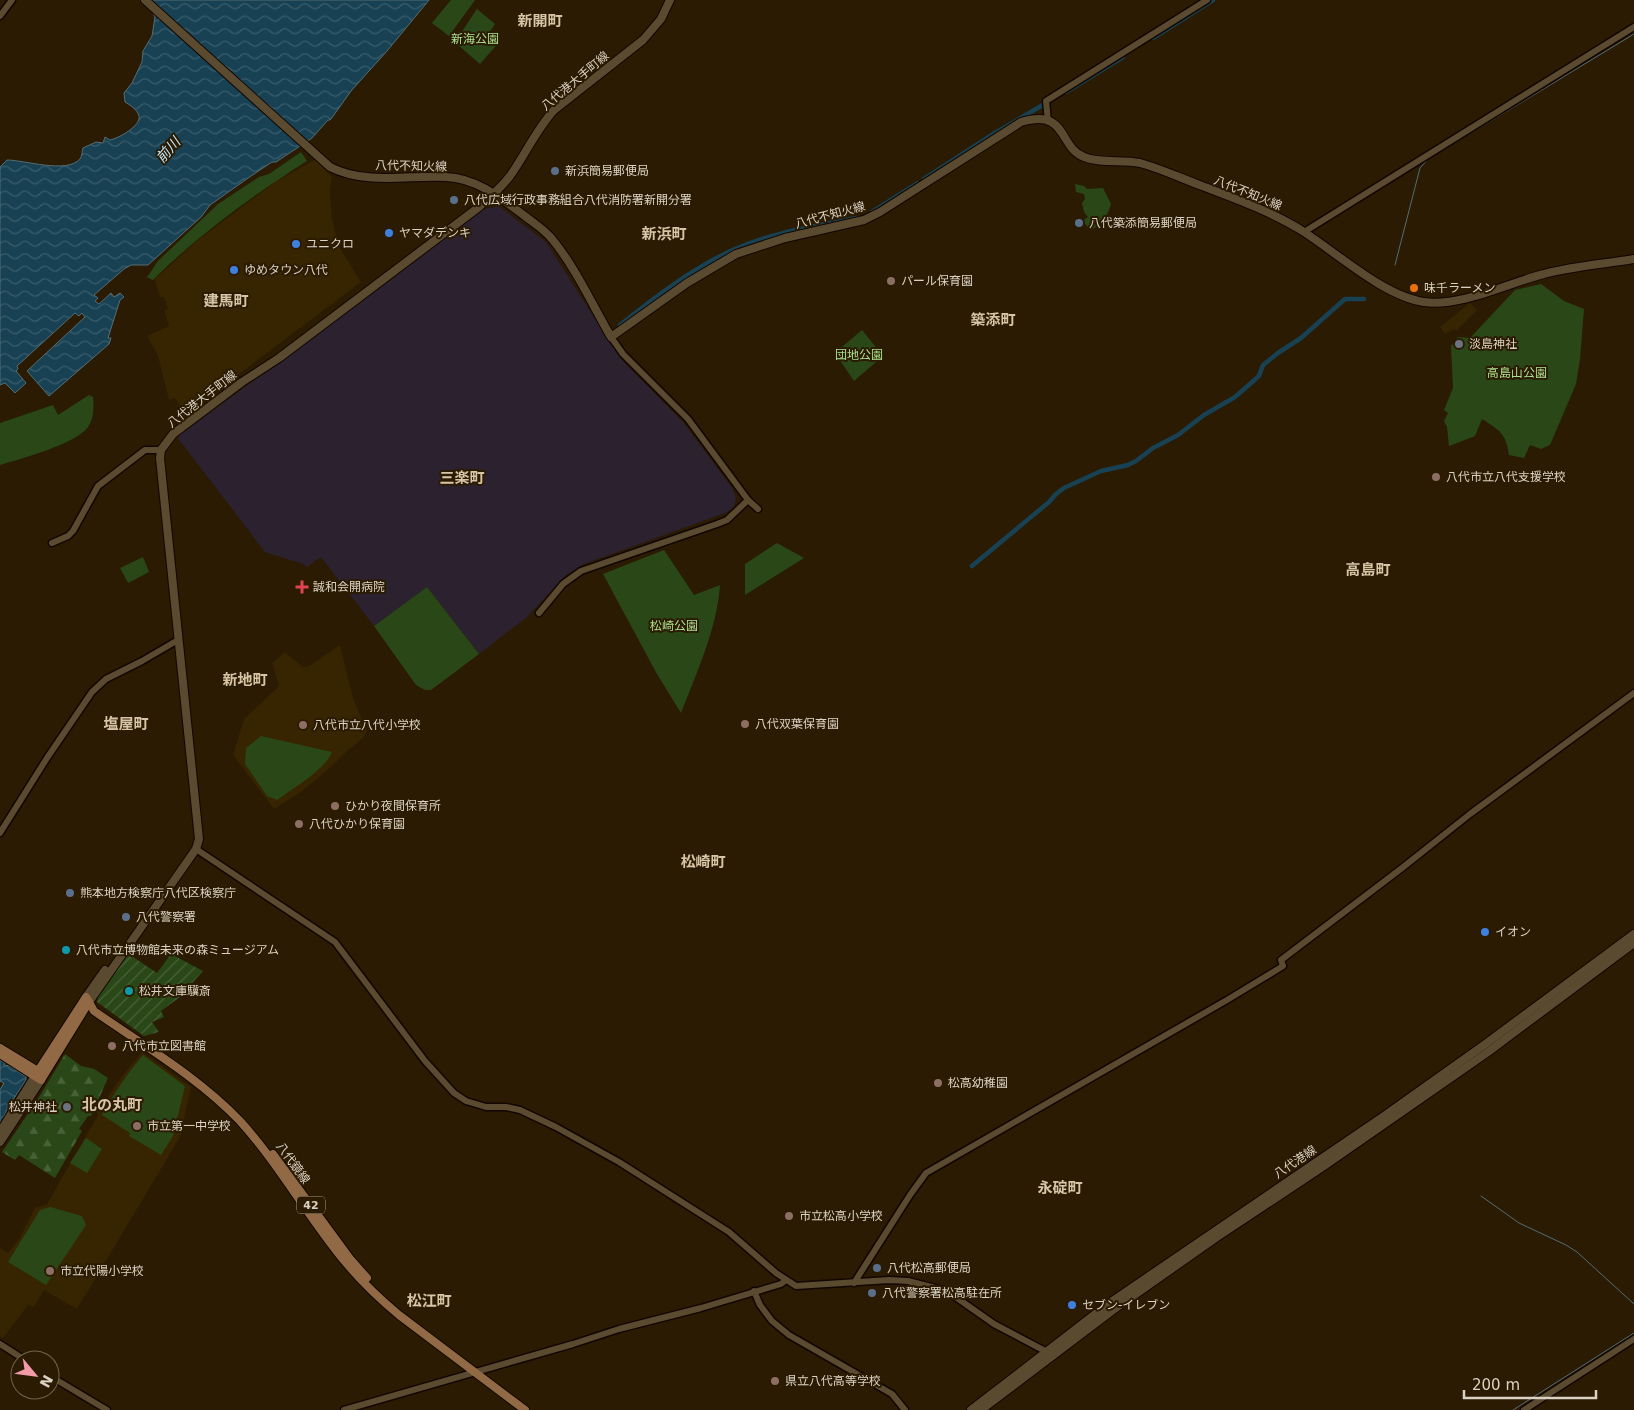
<svg xmlns="http://www.w3.org/2000/svg" width="1634" height="1410" viewBox="0 0 1634 1410" font-family="'DejaVu Sans','Noto Sans JP',sans-serif">
  <style>
    .built { fill: #372400 }
    .industrial { fill: #2c212f }
    .green { fill: #2a4817 }
    .forest { fill: url(#forest-firs) }
    .garden { fill: url(#garden-furrows) }
    .water { fill: url(#water-waves); stroke: #536d75 }
    .lines { fill: none; stroke-linecap: round; stroke-linejoin: round }
    .stream { stroke: #536d75; stroke-width: 1 }
    .canal { stroke: #184254; stroke-width: 4.5 }
    .tertiary-casing { stroke: #120600; stroke-width: 9 }
    .secondary-casing { stroke: #120600; stroke-width: 10 }
    .primary-casing { stroke: #120600; stroke-width: 10 }
    .tertiary { stroke: #5a4a2f; stroke-width: 6 }
    .secondary { stroke: #5a4a2f; stroke-width: 8 }
    .primary { stroke: #926945; stroke-width: 8 }
    .service-dot { fill: #5c6f8a; stroke: #2a1b02; stroke-width: 2 }
    .shop-dot { fill: #3f7fe0; stroke: #2a1b02; stroke-width: 2 }
    .education-dot { fill: #8d6e63; stroke: #2a1b02; stroke-width: 2 }
    .food-dot { fill: #e8710a; stroke: #2a1b02; stroke-width: 2 }
    .worship-dot { fill: #6b7280; stroke: #2a1b02; stroke-width: 2 }
    .health-dot { fill: #e0444e; stroke: #2a1b02; stroke-width: 2 }
    .culture-dot { fill: #0f9aa8; stroke: #2a1b02; stroke-width: 2 }
    .labels { text-anchor: middle; stroke-width: 4; stroke-linejoin: round; paint-order: stroke }
    .shield { fill: #2a1b02; stroke: #a79b89; stroke-width: 1 }
    .shield-label { font-size: 11px; font-weight: bold; fill: #dcd2c3 }
    .park-label { font-size: 12px; fill: #abe08e; stroke: #2a1b02 }
    .street-label { font-size: 12px; fill: #dcd2c3; stroke: #2a1b02 }
    .poi-label { font-size: 12px; fill: #dcd2c3; stroke: #2a1b02; text-anchor: start }
    .water-label { font-size: 14px; font-style: italic; fill: #c3eafe; stroke: #2a1b02 }
    .quarter-label { font-size: 15px; font-weight: bold; fill: #d8c5a6; stroke: #2a1b02 }
  </style>
  <defs>
    <pattern id="forest-firs" width="22" height="20" patternUnits="userSpaceOnUse" patternTransform="scale(1.25)"><rect width="22" height="20" fill="#2a4817"/><path d="M5 1l3.5 6h-7zM16 11l3.5 6h-7z" fill="#486237"/></pattern>
    <pattern id="garden-furrows" width="10" height="10" patternUnits="userSpaceOnUse" patternTransform="scale(1.25)"><rect width="10" height="10" fill="#2a4817"/><path d="M-1 1l2-2M0 10L10 0M9 11l2-2" fill="none" stroke="#486237"/></pattern>
    <pattern id="water-waves" width="16" height="10" patternUnits="userSpaceOnUse" patternTransform="scale(1.25)"><rect width="16" height="10" fill="#184254"/><path d="M0 5q4-4 8 0t8 0" fill="none" stroke="#395c6b"/></pattern>
  </defs>
  <rect width="100%" height="100%" fill="#2a1b02"/>
  <g class="built">
    <path d="M 316,159 L 332,177 L 330,190 L 332,218 L 338,245 L 361,282 L 186,414 L 175,398 L 169,400 L 158,356 L 147,336 L 169,326 L 164,310 L 168,309 L 164,297 L 160,297 L 155,279 L 198,240 L 275,182 Z"/>
    <path d="M 1470,303 L 1477,310 L 1456,331 L 1454,329 L 1445,334 L 1440,327 Z"/>
    <path d="M 340,645 L 353,698 L 367,731 L 363,738 L 346,752 L 331,767 L 301,792 L 274,809 L 233,755 L 244,719 L 277,688 L 279,686 L 272,663 L 285,652 L 303,667 L 309,666 Z"/>
    <path d="M 142,1052 L 191,1087 L 180,1137 L 77,1309 L 44,1290 L 34,1307 L 28,1305 L 3,1338 L 0,1336 L 0,1248 L 8,1253 L 19,1239 L 35,1208 L 47,1204 L 98,1115 L 97,1112 L 123,1075 Z"/>
  </g>
  <path class="industrial" d="M 499,206 L 546,242 L 620,358 L 683,422 L 733,489 L 736,499 L 733,508 L 725,513 L 584,564 L 566,575 L 527,617 L 479,654 L 427,587 L 374,626 L 321,557 L 307,567 L 303,564 L 265,552 L 177,437 L 375,291 L 458,226 L 484,209 Z"/>
  <g class="green">
    <path d="M 451,0 L 475,0 L 449,36 L 432,23 Z"/>
    <path d="M 477,9 L 495,24 L 489,33 L 500,41 L 480,64 L 458,45 L 457,39 Z"/>
    <path d="M 301,152 L 307,161 C 252,196 199,234 153,280 L 146,277 L 148,276 L 158,261 L 218,204 L 259,177 L 269,174 Z"/>
    <path d="M 1075,184 L 1084,186 L 1087,189 L 1103,188 L 1111,204 C 1108,216 1101,225 1091,230 L 1082,221 L 1088,217 L 1084,212 L 1082,203 L 1085,199 L 1084,194 L 1076,192 Z"/>
    <path d="M 1541,284 L 1564,301 L 1584,309 L 1580,359 L 1576,384 L 1550,445 L 1541,449 L 1530,445 L 1524,458 L 1509,455 C 1506,433 1499,430 1482,419 L 1475,436 L 1449,446 L 1447,427 L 1444,421 L 1448,413 L 1444,410 L 1453,388 L 1451,346 L 1458,337 L 1470,338 L 1515,290 Z"/>
    <path d="M 862,330 L 883,356 L 854,381 L 835,353 Z"/>
    <path d="M 89,395 L 93,397 C 94,406 94,419 88,427 C 76,444 20,459 0,465 L 0,423 L 53,405 L 58,415 Z"/>
    <path d="M 777,543 L 804,558 L 745,595 L 745,564 Z"/>
    <path d="M 664,550 L 694,595 L 720,585 C 717,628 697,672 681,713 L 657,674 L 603,574 Z"/>
    <path d="M 143,557 L 149,572 L 128,583 L 120,568 Z"/>
    <path d="M 427,587 L 479,654 L 431,690 L 425,690 L 416,685 L 374,626 Z"/>
    <path d="M 261,736 L 332,752 C 324,771 293,788 277,800 L 267,796 L 245,764 L 246,748 Z"/>
    <path d="M 143,1055 L 185,1086 L 173,1136 L 161,1155 L 129,1136 L 130,1133 L 102,1115 C 114,1093 127,1074 143,1055 Z"/>
    <path d="M 86,1138 L 102,1149 L 87,1173 L 70,1163 Z"/>
    <path d="M 50,1207 L 82,1216 L 86,1225 L 46,1285 L 8,1262 L 40,1210 Z"/>
  </g>
  <path class="forest" d="M 65,1054 L 81,1066 L 94,1069 L 108,1078 L 91,1116 L 88,1116 L 79,1129 L 82,1131 L 55,1178 L 19,1155 L 15,1160 L 2,1152 L 36,1102 Z"/>
  <path class="garden" d="M 127,953 L 157,973 L 171,954 L 203,971 L 180,997 L 161,1011 L 164,1017 L 152,1022 L 159,1032 L 144,1036 L 97,1002 L 98,996 Z"/>
  <g class="water">
    <path d="M 147,0 L 429,0 L 387,51 L 351,91 L 331,119 L 327,121 L 312,138 L 276,162 L 272,162 L 251,176 L 210,205 L 201,217 L 148,265 L 131,265 L 124,269 L 94,295 L 98,298 L 95,301 L 99,304 L 111,293 L 114,297 L 120,293 L 124,297 L 120,300 L 108,338 L 111,338 L 109,344 L 49,396 L 27,371 L 85,317 L 82,313 L 79,316 L 75,313 L 17,366 L 18,369 L 16,371 L 26,383 L 15,393 L 5,383 L 0,385 L 0,167 L 7,160 C 24,160 67,174 80,159 C 82,156 82,152 83,148 L 96,142 L 103,143 L 105,137 L 110,140 C 119,138 141,126 139,116 C 137,109 130,105 125,102 L 124,93 L 132,83 L 142,62 L 143,51 L 152,36 L 155,17 Z"/>
    <path d="M 0,1060 L 5,1063 L 4,1065 L 10,1066 L 26,1077 L 26,1080 L 7,1109 L 2,1122 L 0,1122 L 0,1090 L 4,1083 L 0,1081 Z"/>
  </g>
  <g class="lines">
    <g class="stream">
      <path d="M 1395,265 L 1420,168 L 1428,159 L 1634,34"/>
      <path d="M 1481,1196 L 1519,1223 L 1566,1245 L 1577,1252 L 1634,1304"/>
      <path d="M 1513,1410 L 1634,1333"/>
    </g>
    <g class="canal">
      <path d="M 1153,38 L 1213,0"/>
      <path d="M 1066,92 L 1123,57"/>
      <path d="M 924,179 L 995,133 L 1048,102"/>
      <path d="M 872,212 L 918,183"/>
      <path d="M 620,325 C 655,297 694,267 735,249 C 773,232 817,226 857,218"/>
      <path d="M 972,566 L 1049,502 L 1056,494 L 1064,488 L 1101,471 L 1128,465 L 1136,461 L 1153,448 L 1178,435 L 1204,415 L 1235,397 L 1259,376 L 1263,365 L 1278,353 L 1301,338 L 1345,299 L 1364,299"/>
    </g>
    <g class="tertiary-casing">
      <g id="tertiary">
        <path d="M 0,16 L 12,0"/>
        <path d="M 1048,121 L 1046,101 L 1207,0"/>
        <path d="M 1304,232 L 1634,27"/>
        <path d="M 611,337 L 623,354 L 688,419 L 748,500 L 758,509"/>
        <path d="M 52,543 L 68,536 L 73,531 L 98,486 L 145,450 L 161,450"/>
        <path d="M 539,613 L 563,584 L 581,571 L 717,524 L 727,520 L 748,500"/>
        <path d="M 0,833 L 47,758 L 92,692 L 106,679 L 142,661 L 178,640"/>
        <path d="M 196,849 L 335,942 L 425,1061 L 454,1093 L 466,1101 L 486,1107 L 506,1107 L 520,1110 L 556,1127 L 619,1162 L 729,1232 L 776,1273 L 796,1286 L 889,1280 L 908,1281 L 947,1291 L 994,1324 L 1047,1352"/>
        <path d="M 854,1283 L 910,1195 L 926,1173 L 1227,1000 L 1283,966 L 1281,960 L 1402,868 L 1470,814 L 1634,693"/>
        <path d="M 754,1291 L 760,1305 L 772,1321 L 789,1335 L 892,1394 L 905,1410"/>
        <path d="M 0,1344 L 25,1360"/>
        <path d="M 50,1376 L 107,1410"/>
        <path d="M 344,1410 L 573,1344 L 619,1329 L 701,1308 L 781,1284 L 786,1280"/>
        <path d="M 1524,1410 L 1634,1339"/>
      </g>
    </g>
    <g class="secondary-casing">
      <g id="secondary">
        <path d="M 145,0 L 330,167 C 365,185 408,175 446,177 C 477,178 502,199 526,217 C 535,224 545,230 552,239 C 574,265 593,306 611,337 L 687,283 L 736,254 L 785,238 L 864,220 L 880,212 L 1021,122 C 1068,108 1058,147 1084,157 C 1101,164 1122,159 1140,163 C 1159,168 1178,177 1197,184 C 1233,198 1271,211 1304,232 C 1338,254 1384,296 1424,302 C 1461,307 1508,283 1544,274 C 1573,266 1605,264 1634,259"/>
        <path d="M 86,997 L 105,970"/>
        <path d="M 89,1002 L 196,849 L 199,839 L 160,458 L 161,450 L 173,434 L 242,382 L 279,358 L 479,207 C 490,197 501,188 510,176 C 525,155 536,130 554,110 L 643,40 L 661,19 L 670,0"/>
        <path d="M 0,1132 L 38,1071"/>
        <path d="M 0,1142 L 41,1080"/>
        <path d="M 971,1410 L 1111,1302 L 1384,1116 L 1484,1045 L 1634,934"/>
        <path d="M 981,1410 L 1113,1310 L 1217,1237 L 1324,1166 L 1488,1052 L 1634,943"/>
      </g>
    </g>
    <g class="primary-casing">
      <g id="primary">
        <path d="M 0,1048 L 41,1073"/>
        <path d="M 0,1054 L 41,1080 L 89,1002"/>
        <path d="M 38,1071 L 86,997 L 94,1011 C 143,1045 198,1077 240,1121 C 280,1165 309,1219 347,1264 C 363,1283 381,1300 399,1315 L 525,1410"/>
        <path d="M 273,1154 L 351,1260 L 367,1278"/>
      </g>
    </g>
    <use href="#tertiary" class="tertiary"/>
    <use href="#secondary" class="secondary"/>
    <use href="#primary" class="primary"/>
  </g>
  <g class="service-dot">
    <circle cx="555" cy="171" r="5"/>
    <circle cx="454" cy="200" r="5"/>
    <circle cx="1079" cy="223" r="5"/>
    <circle cx="70" cy="893" r="5"/>
    <circle cx="126" cy="917" r="5"/>
    <circle cx="877" cy="1268" r="5"/>
    <circle cx="872" cy="1293" r="5"/>
  </g>
  <g class="shop-dot">
    <circle cx="389" cy="233" r="5"/>
    <circle cx="296" cy="244" r="5"/>
    <circle cx="234" cy="270" r="5"/>
    <circle cx="1485" cy="932" r="5"/>
    <circle cx="1072" cy="1305" r="5"/>
  </g>
  <g class="education-dot">
    <circle cx="891" cy="281" r="5"/>
    <circle cx="1436" cy="477" r="5"/>
    <circle cx="745" cy="724" r="5"/>
    <circle cx="303" cy="725" r="5"/>
    <circle cx="335" cy="806" r="5"/>
    <circle cx="299" cy="824" r="5"/>
    <circle cx="112" cy="1046" r="5"/>
    <circle cx="938" cy="1083" r="5"/>
    <circle cx="137" cy="1126" r="5"/>
    <circle cx="789" cy="1216" r="5"/>
    <circle cx="50" cy="1271" r="5"/>
    <circle cx="775" cy="1381" r="5"/>
  </g>
  <circle class="food-dot" cx="1414" cy="288" r="5"/>
  <g class="worship-dot">
    <circle cx="1459" cy="344" r="5"/>
    <circle cx="67" cy="1107" r="5"/>
  </g>
  <path class="health-dot" d="M299.5 579.5h5v5h5v5h-5v5h-5v-5h-5v-5h5z"/>
  <g class="culture-dot">
    <circle cx="66" cy="950" r="5"/>
    <circle cx="129" cy="991" r="5"/>
  </g>
  <g class="labels">
    <rect class="shield" x="297" y="1196.5" width="28" height="17" rx="4"/>
    <g class="shield-label">
      <text x="311" y="1209">42</text>
    </g>
    <g class="park-label">
      <text x="475" y="43">新海公園</text>
      <text x="859" y="359">団地公園</text>
      <text x="1517" y="377">高島山公園</text>
      <text x="674" y="630">松崎公園</text>
    </g>
    <g class="street-label">
      <text transform="translate(575 81) rotate(-40)" y="4">八代港大手町線</text>
      <text transform="translate(411 166) rotate(1)" y="4">八代不知火線</text>
      <text transform="translate(1248 193) rotate(22)" y="4">八代不知火線</text>
      <text transform="translate(830 215) rotate(-15)" y="4">八代不知火線</text>
      <text transform="translate(202 399) rotate(-38)" y="4">八代港大手町線</text>
      <text transform="translate(1295 1162) rotate(-34)" y="4">八代港線</text>
      <text transform="translate(293 1163) rotate(54)" y="4">八代鏡線</text>
    </g>
    <g class="poi-label">
      <text x="565" y="175">新浜簡易郵便局</text>
      <text x="464" y="204">八代広域行政事務組合八代消防署新開分署</text>
      <text x="1089" y="227">八代築添簡易郵便局</text>
      <text x="399" y="237">ヤマダデンキ</text>
      <text x="306" y="248">ユニクロ</text>
      <text x="244" y="274">ゆめタウン八代</text>
      <text x="901" y="285">パール保育園</text>
      <text x="1424" y="292">味千ラーメン</text>
      <text x="1469" y="348">淡島神社</text>
      <text x="1446" y="481">八代市立八代支援学校</text>
      <text x="313" y="591">誠和会開病院</text>
      <text x="755" y="728">八代双葉保育園</text>
      <text x="313" y="729">八代市立八代小学校</text>
      <text x="345" y="810">ひかり夜間保育所</text>
      <text x="309" y="828">八代ひかり保育園</text>
      <text x="80" y="897">熊本地方検察庁八代区検察庁</text>
      <text x="136" y="921">八代警察署</text>
      <text x="1495" y="936">イオン</text>
      <text x="76" y="954">八代市立博物館未来の森ミュージアム</text>
      <text x="139" y="995">松井文庫驥斎</text>
      <text x="122" y="1050">八代市立図書館</text>
      <text x="948" y="1087">松高幼稚園</text>
      <text x="57" y="1111" text-anchor="end">松井神社</text>
      <text x="147" y="1130">市立第一中学校</text>
      <text x="799" y="1220">市立松高小学校</text>
      <text x="887" y="1272">八代松高郵便局</text>
      <text x="60" y="1275">市立代陽小学校</text>
      <text x="882" y="1297">八代警察署松高駐在所</text>
      <text x="1082" y="1309">セブン-イレブン</text>
      <text x="785" y="1385">県立八代高等学校</text>
    </g>
    <g class="water-label">
      <text transform="translate(168 150) rotate(-49)" y="5">前川</text>
    </g>
    <g class="quarter-label">
      <text x="540" y="26">新開町</text>
      <text x="664" y="239">新浜町</text>
      <text x="226" y="306">建馬町</text>
      <text x="993" y="325">築添町</text>
      <text x="462" y="483">三楽町</text>
      <text x="1368" y="575">高島町</text>
      <text x="245" y="685">新地町</text>
      <text x="126" y="729">塩屋町</text>
      <text x="703" y="867">松崎町</text>
      <text x="112" y="1110">北の丸町</text>
      <text x="1060" y="1193">永碇町</text>
      <text x="429" y="1306">松江町</text>
    </g>
  </g>
  <g transform="translate(35 1375) rotate(119)"><circle r="24" fill="#2a1b02" stroke="#71644f"/>
  <path d="M0-4L9 19L0 12L-9 19Z" fill="#f39aa9"/>
  <text y="-8" font-size="14" font-weight="bold" text-anchor="middle" fill="#dcd2c3">N</text>
  </g>
  <path d="M1464 1390v8h132v-8" fill="none" stroke="#dcd2c3" stroke-width="2.5"/>
  <text x="1472" y="1390" font-size="15" fill="#dcd2c3" stroke="#2a1b02" stroke-width="4" paint-order="stroke">200 m</text>
</svg>
